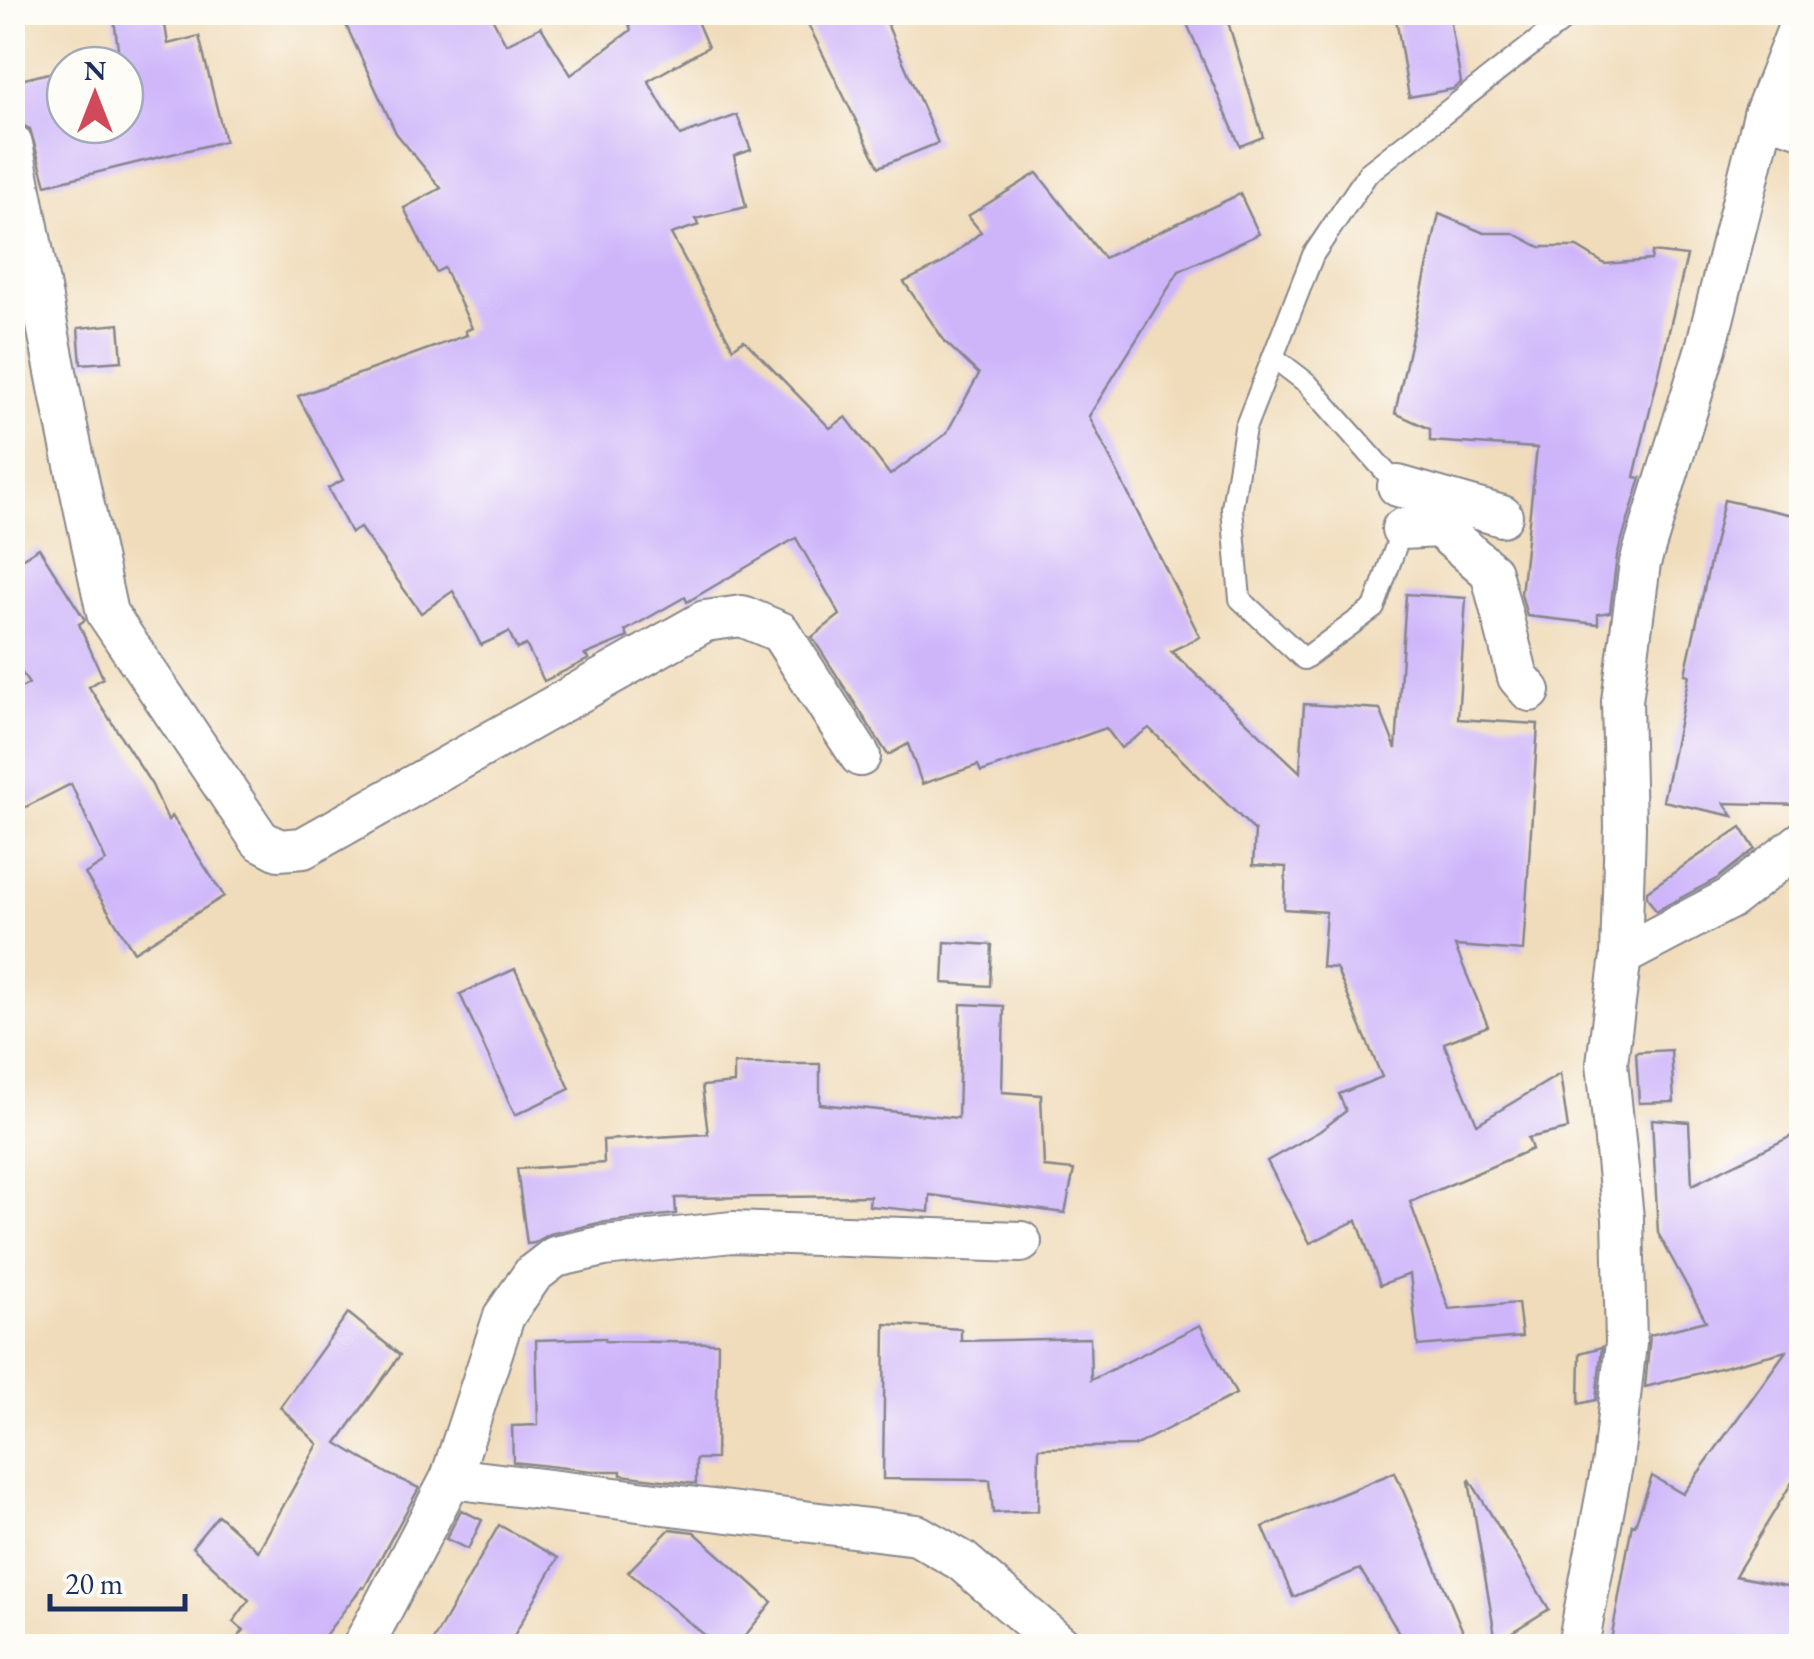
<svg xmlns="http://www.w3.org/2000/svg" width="1814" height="1659" viewBox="0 0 1814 1659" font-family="'EB Garamond',serif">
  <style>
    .building { fill: #ceb5fa }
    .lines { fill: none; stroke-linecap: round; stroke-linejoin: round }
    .service-casing { stroke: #86868c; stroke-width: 24 }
    .minor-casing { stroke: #86868c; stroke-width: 44 }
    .service { stroke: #fff; stroke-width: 20 }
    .minor { stroke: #fff; stroke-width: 40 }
  </style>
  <rect width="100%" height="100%" fill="#fdfcf7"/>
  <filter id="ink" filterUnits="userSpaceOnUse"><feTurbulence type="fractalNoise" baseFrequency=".01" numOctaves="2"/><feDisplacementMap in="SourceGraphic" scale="20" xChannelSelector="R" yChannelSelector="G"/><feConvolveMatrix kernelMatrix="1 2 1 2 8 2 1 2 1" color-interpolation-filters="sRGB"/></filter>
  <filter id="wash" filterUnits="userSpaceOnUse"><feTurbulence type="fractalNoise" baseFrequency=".0048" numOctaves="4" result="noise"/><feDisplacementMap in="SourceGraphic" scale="40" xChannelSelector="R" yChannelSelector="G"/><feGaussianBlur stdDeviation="2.25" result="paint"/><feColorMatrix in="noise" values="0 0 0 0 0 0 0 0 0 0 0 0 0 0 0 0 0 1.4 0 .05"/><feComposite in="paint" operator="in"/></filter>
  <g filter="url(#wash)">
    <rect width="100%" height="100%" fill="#f0dcba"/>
    <g id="blocks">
      <g class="building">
        <path d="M 113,12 L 163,12 L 168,44 L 199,36 L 225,141 L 46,185 L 30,129 L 12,121 L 12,82 L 65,69 L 65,125 L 125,125 L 125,65 L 82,65 L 119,56 Z"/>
        <path d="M 340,12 L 489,12 L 506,44 L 541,27 L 571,75 L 631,30 L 629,24 L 653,12 L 693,12 L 708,47 L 648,81 L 680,136 L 737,115 L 751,150 L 734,156 L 746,207 L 695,219 L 699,225 L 671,234 L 733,348 L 744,340 L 830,428 L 846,417 L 890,475 L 946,434 L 979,374 L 946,343 L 904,282 L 943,263 L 981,232 L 968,216 L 1037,173 L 1104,258 L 1240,194 L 1259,234 L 1179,271 L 1089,416 L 1200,637 L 1171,651 L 1300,772 L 1304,704 L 1380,709 L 1396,749 L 1406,594 L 1466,598 L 1458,719 L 1538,724 L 1523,951 L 1455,946 L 1488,1026 L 1444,1043 L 1477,1124 L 1560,1074 L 1568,1129 L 1528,1138 L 1532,1149 L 1410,1202 L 1449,1309 L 1518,1303 L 1522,1337 L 1418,1346 L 1410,1274 L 1380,1285 L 1357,1220 L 1310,1243 L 1267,1161 L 1320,1131 L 1346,1111 L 1339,1094 L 1382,1077 L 1336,968 L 1322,967 L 1326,912 L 1284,909 L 1286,867 L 1253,865 L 1255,831 L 1149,728 L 1121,748 L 1106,728 L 981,772 L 978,765 L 922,784 L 908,744 L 888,755 L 812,637 L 840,615 L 796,538 L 687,602 L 685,597 L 625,631 L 628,637 L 585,655 L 589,659 L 544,681 L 526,645 L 517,649 L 509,632 L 481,645 L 453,591 L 421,613 L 360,528 L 351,533 L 328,488 L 343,480 L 298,396 L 467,335 L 465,331 L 472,328 L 444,268 L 436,272 L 404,208 L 441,188 L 396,133 Z"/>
        <path d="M 802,12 L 882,12 L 938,143 L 879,167 Z"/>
        <path d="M 1182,12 L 1225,12 L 1263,137 L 1240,146 Z"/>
        <path d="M 1395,12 L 1449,12 L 1461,83 L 1453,89 L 1409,97 Z"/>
        <path d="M 1439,214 L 1484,233 L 1513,233 L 1540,247 L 1577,247 L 1605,264 L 1651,260 L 1652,252 L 1687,256 L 1634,477 L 1641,478 L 1617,556 L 1610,612 L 1598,614 L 1598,624 L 1527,616 L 1521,594 L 1537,448 L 1430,441 L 1430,429 L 1395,413 Z"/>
        <path d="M 119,324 L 122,361 L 81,364 L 78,328 Z"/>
        <path d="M 1724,500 L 1802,517 L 1802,805 L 1724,803 L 1733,816 L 1663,801 L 1689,675 L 1685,674 Z"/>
        <path d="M 39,548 L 85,620 L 79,624 L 103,678 L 89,687 L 152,785 L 168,820 L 172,816 L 224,896 L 134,952 L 85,874 L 106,861 L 71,784 L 12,814 L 12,692 L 29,684 L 12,658 L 12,565 Z"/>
        <path d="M 1741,827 L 1755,849 L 1718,878 L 1656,911 L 1647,897 L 1647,891 Z"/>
        <path d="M 945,942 L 992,945 L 990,986 L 943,983 Z"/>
        <path d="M 515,969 L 570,1089 L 515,1115 L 460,994 Z"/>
        <path d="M 961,1004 L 1004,1006 L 1002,1092 L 1041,1095 L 1044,1167 L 1074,1170 L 1065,1213 L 930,1195 L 929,1212 L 869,1206 L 870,1196 L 675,1198 L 676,1214 L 599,1223 L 550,1234 L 534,1243 L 527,1244 L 517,1169 L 604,1163 L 603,1140 L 708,1134 L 702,1086 L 734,1083 L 734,1064 L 820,1064 L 820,1104 L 958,1118 Z"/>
        <path d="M 1671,1050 L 1674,1102 L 1639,1103 L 1636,1052 Z"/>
        <path d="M 1652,1119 L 1689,1122 L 1692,1185 L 1802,1131 L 1802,1466 L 1735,1576 L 1802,1589 L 1802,1646 L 1610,1646 L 1632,1524 L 1635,1525 L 1652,1476 L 1683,1494 L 1786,1351 L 1645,1387 L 1650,1335 L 1706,1321 L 1658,1233 Z"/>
        <path d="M 348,1313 L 400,1355 L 337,1443 L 388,1474 L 419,1488 L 364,1588 L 362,1587 L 317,1646 L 231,1646 L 244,1630 L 233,1622 L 249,1600 L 192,1547 L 218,1515 L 258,1551 L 318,1444 L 280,1407 Z"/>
        <path d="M 885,1324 L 961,1329 L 961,1341 L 1090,1338 L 1091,1380 L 1200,1325 L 1236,1394 L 1134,1446 L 1039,1448 L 1038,1511 L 993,1513 L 990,1480 L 883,1479 Z"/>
        <path d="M 605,1338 L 605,1341 L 718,1343 L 716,1459 L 696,1459 L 696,1484 L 621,1475 L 621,1471 L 592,1471 L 513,1462 L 512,1426 L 538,1425 L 536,1340 Z"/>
        <path d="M 1602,1347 L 1596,1400 L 1579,1404 L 1580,1353 Z"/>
        <path d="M 1395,1472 L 1445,1589 L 1469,1646 L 1407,1646 L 1360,1569 L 1293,1597 L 1263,1527 Z"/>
        <path d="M 1470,1480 L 1549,1609 L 1496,1642 L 1469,1481 Z"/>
        <path d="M 461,1510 L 482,1520 L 468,1549 L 446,1539 Z"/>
        <path d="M 499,1525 L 558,1558 L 508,1646 L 430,1646 Z"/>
        <path d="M 670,1529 L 694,1532 L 772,1602 L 737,1646 L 718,1646 L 628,1572 Z"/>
      </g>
    </g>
  </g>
  <g filter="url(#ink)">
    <use href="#blocks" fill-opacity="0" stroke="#86868c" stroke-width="2.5"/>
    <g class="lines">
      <g class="service-casing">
        <g id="service">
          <path d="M 1273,357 L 1307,383 L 1398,486 L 1398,493"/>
          <path d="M 1401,522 L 1402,529 L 1374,608 L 1304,659 L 1240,599 L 1232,508 L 1245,428 L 1313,255 L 1368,173 L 1574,12"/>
        </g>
      </g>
      <g class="minor-casing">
        <g id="minor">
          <path d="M 1764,115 L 1802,127"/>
          <path d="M 12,144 L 64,413 L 107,613 L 260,840 L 279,850 L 303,848 L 705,621 L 742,616 L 780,632 L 860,756"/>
          <path d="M 1398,486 L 1502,516"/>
          <path d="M 1402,529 L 1439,527 L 1491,572 L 1518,677 L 1530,691"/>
          <path d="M 1621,956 L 1731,898 L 1802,842"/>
          <path d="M 451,1478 L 917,1535 L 962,1561 L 1061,1646"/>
          <path d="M 363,1646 L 451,1478 L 504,1316 L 533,1274 L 555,1257 L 604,1246 L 732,1232 L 1021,1242"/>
          <path d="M 1578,1646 L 1613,1460 L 1626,1343 L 1623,1218 L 1607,1063 L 1621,956 L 1625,827 L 1622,701 L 1640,563 L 1706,348 L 1764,115 L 1802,19"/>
        </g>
      </g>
      <use href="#service" class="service"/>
      <use href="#minor" class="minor"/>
    </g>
  </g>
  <rect width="1814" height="1659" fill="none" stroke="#fdfcf7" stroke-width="50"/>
  <g transform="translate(95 95)"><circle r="48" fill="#fdfcf7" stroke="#a3aaba" stroke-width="2.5"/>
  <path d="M0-8L18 38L0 25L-18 38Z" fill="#d1495b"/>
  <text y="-15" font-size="28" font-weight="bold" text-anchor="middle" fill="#1b2f5e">N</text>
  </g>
  <path d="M50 1594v15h135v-15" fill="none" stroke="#1b2f5e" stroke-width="5"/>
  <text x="65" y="1594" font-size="30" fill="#1b2f5e" stroke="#fdfcf7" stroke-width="8" paint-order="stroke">20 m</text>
</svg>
